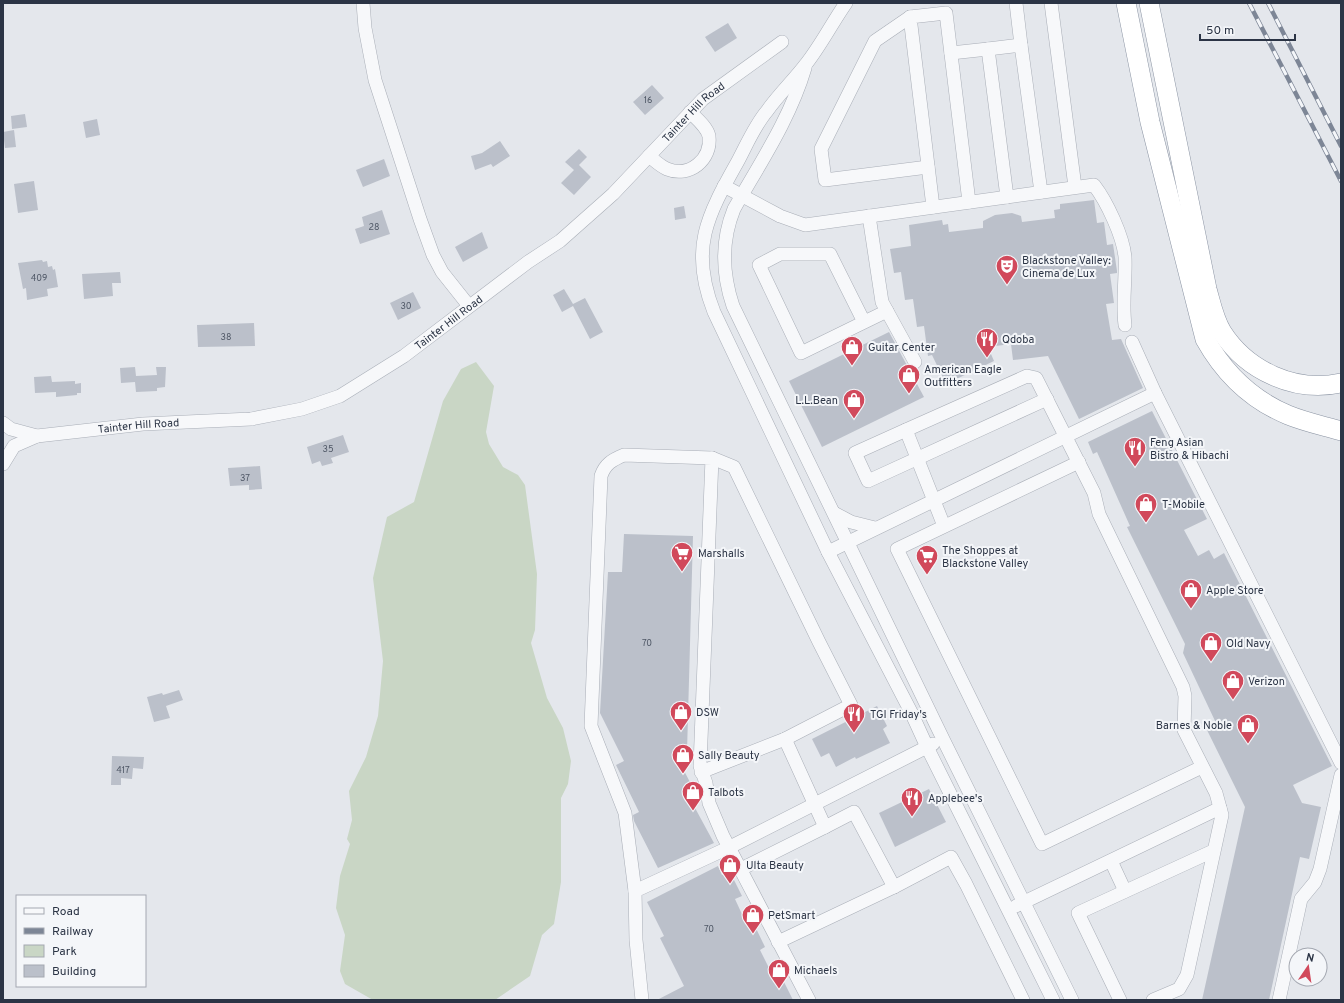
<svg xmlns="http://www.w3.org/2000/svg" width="1344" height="1003" viewBox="0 0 1344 1003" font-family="Overpass,sans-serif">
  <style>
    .green { fill: #c9d6c5 }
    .building { fill: #bbc0ca }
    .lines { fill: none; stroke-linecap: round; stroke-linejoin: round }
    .minor-casing { stroke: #a9aeb7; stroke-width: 14 }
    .highway-casing { stroke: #8b94a3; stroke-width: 20 }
    .minor { stroke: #f7f8fa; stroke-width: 13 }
    .highway { stroke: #fff; stroke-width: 19 }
    .rail-casing { stroke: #7d8696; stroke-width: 4.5 }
    .rail { stroke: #f4f6f9; stroke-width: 3; stroke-dasharray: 9; stroke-linecap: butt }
    .labels { text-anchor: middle; stroke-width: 4; stroke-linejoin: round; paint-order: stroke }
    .number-label { font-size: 9px; fill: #4f5766 }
    .street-label { font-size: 11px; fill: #2b3445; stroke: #f4f6f9 }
    .poi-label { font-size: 11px; fill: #2b3445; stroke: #f4f6f9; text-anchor: start }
  </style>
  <rect width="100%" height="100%" fill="#e4e7ec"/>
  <path class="green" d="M 476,362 L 494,386 L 486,432 L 489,444 L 503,467 L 518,475 L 525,485 L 537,574 L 535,630 L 531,643 L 547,698 L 563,728 L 571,761 L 568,784 L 561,798 L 561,882 L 554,924 L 542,935 L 530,976 L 495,1000 L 373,1000 L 345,984 L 340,971 L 345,935 L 336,908 L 340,876 L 350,844 L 347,839 L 352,820 L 349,791 L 366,757 L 378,716 L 383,661 L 373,578 L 387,517 L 414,502 L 443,401 L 461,369 Z"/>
  <g class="building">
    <path d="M 728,23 L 737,38 L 715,52 L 705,37 Z"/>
    <path d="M 652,85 L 664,98 L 645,115 L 633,102 Z"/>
    <path d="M 25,114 L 27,127 L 12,129 L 11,116 Z"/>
    <path d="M 97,119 L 100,135 L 86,138 L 83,122 Z"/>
    <path d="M 14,130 L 16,147 L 5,148 L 3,132 Z"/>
    <path d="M 500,141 L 510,156 L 493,167 L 491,164 L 475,170 L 471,156 L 482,153 Z"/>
    <path d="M 579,149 L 587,157 L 579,165 L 591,177 L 574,195 L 561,183 L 574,170 L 565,162 Z"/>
    <path d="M 384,159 L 390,176 L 363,187 L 356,170 Z"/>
    <path d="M 34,181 L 38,210 L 18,213 L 14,184 Z"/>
    <path d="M 1094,200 L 1097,223 L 1104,222 L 1107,245 L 1113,244 L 1117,271 L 1117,273 L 1110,274 L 1114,303 L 1106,304 L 1112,340 L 1121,339 L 1143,388 L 1079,419 L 1048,356 L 1013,360 L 1011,344 L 988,347 L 994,361 L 946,384 L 932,355 L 928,356 L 924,326 L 917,327 L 913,299 L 905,300 L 901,272 L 894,273 L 890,249 L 911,246 L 909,225 L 942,220 L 943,225 L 948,224 L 949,232 L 983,228 L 983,221 L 995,215 L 1012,213 L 1021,216 L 1022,222 L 1055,218 L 1054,210 L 1060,209 L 1060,204 Z"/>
    <path d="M 684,206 L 686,218 L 675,220 L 674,208 Z"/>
    <path d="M 382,210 L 390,234 L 360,244 L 355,229 L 364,226 L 362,217 Z"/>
    <path d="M 482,232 L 488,248 L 463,262 L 455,247 Z"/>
    <path d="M 42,260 L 43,262 L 47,261 L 48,267 L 52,266 L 53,270 L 55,269 L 58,287 L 47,289 L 48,296 L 27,300 L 26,288 L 23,289 L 18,263 Z"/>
    <path d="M 120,272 L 121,283 L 112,283 L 113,296 L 84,299 L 82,274 Z"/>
    <path d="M 564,289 L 573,304 L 585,298 L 603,332 L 590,339 L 573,306 L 562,312 L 553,295 Z"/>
    <path d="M 413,292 L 421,308 L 398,320 L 390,303 Z"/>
    <path d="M 254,323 L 255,346 L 198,347 L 197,325 Z"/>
    <path d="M 889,332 L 924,397 L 822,447 L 789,381 Z"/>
    <path d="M 135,367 L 136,376 L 157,375 L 156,367 L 166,367 L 165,387 L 157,388 L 157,391 L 136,392 L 135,382 L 121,383 L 120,368 Z"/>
    <path d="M 51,376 L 52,382 L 75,381 L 75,384 L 81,383 L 81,393 L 77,393 L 77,395 L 56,397 L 56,392 L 35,393 L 34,377 Z"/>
    <path d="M 1152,411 L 1207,519 L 1184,530 L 1198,556 L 1209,550 L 1214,559 L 1224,553 L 1332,766 L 1293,785 L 1302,803 L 1321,807 L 1309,859 L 1300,857 L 1269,1000 L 1202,1000 L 1245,807 L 1206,728 L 1216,723 L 1183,653 L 1185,644 L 1127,527 L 1130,526 L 1097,452 L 1093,454 L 1088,442 Z"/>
    <path d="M 343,435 L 349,452 L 331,458 L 333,463 L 322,466 L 320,461 L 312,464 L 307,447 Z"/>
    <path d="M 260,466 L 262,489 L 249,490 L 249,485 L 230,486 L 228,468 Z"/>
    <path d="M 624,534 L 693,536 L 687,752 L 677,757 L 695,792 L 688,795 L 714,843 L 658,868 L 634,821 L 633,815 L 639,812 L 616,765 L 624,761 L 600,713 L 608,572 L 622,572 Z"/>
    <path d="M 179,690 L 183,700 L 166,706 L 170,718 L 154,722 L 147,697 L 162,693 L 163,695 Z"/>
    <path d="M 877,706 L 887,726 L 883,729 L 890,743 L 856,759 L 855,757 L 836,767 L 829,753 L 821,757 L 812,739 Z"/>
    <path d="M 112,756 L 144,757 L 143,769 L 133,768 L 132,779 L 121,778 L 121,785 L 111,785 Z"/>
    <path d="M 929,789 L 946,822 L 895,847 L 879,813 Z"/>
    <path d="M 718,866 L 722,875 L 730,872 L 742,896 L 735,899 L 746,923 L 752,920 L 765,947 L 760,950 L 770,970 L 776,966 L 793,1000 L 657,1000 L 684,986 L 660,938 L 664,936 L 647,902 Z"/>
  </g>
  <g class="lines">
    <g class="minor-casing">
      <g id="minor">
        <path d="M 363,3 L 365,28 L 375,80 L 420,219 L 433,255 L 442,272 L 469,306"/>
        <path d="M 846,3 C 832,23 821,45 806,64 C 794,80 779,94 767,111 C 755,125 747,144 738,161 C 707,216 689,249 714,312 L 828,552 L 911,712 L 927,747 L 1053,1000"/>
        <path d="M 1016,3 L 1021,45"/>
        <path d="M 1051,3 L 1075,187"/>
        <path d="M 910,17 L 875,41 L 821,149 L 825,180 L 928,167"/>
        <path d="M 951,53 L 988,49"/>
        <path d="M 805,68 C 790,119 760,163 734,209 C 721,241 722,273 733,306 L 943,739 L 1072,1000"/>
        <path d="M 649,156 C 654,160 660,166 667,169 C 689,178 712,160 709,136 C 707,127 696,118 690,112"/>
        <path d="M 724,186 L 780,216 L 805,225 L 1094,185 C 1107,202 1123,236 1125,257 C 1126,280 1122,302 1125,325"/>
        <path d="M 1007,197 L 988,49 L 1021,45 L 1041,192"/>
        <path d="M 933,207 L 910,17 L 946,13 L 969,202"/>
        <path d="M 869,216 L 882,302 L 915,362"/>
        <path d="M 864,322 L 830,254 L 780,254 L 759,265 L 801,353 L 887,311"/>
        <path d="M 1132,342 L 1155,393"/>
        <path id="s1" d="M 3,423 L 11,429 L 37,436 L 143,424 L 251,419 L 302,409 L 340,396 L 404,356 L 528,262 L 560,241 L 613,194 L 703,99 L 782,42"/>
        <path d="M 906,430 L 855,453 L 868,481 L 1047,399"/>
        <path d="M 1079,462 L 897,549 L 1042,844 L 1202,767"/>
        <path d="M 3,464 L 14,446 L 37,436"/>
        <path d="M 834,513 L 851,522 L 875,528"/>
        <path d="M 944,526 L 906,430 L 1027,376 L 1036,378 L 1094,493 L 1099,514 L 1183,687 L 1185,696 L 1184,730 L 1216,793 L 1222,815 L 1187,975 L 1179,989 L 1153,1000"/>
        <path d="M 828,552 L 1155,393 L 1341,763"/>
        <path d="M 785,739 L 825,827 L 854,812 L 894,887"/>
        <path d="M 701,772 L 785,739 L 851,705 L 819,642 L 734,467 L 712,458"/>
        <path d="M 1111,861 L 1125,891"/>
        <path d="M 741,869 L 825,827"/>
        <path d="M 635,891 L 625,813 L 591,726 L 601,476 C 605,464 612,460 624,455 L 712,458 L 700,766 L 706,783 L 709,803 L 723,836 L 809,1000"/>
        <path d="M 1016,906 L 1220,808"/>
        <path d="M 778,942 L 894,887 L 951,857 L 966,884 L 1023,1000"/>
        <path d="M 642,1000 L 636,940 L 635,891 L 730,847 L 933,744"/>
        <path d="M 1120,1000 L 1078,913 L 1213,851"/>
        <path d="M 1279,1000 L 1301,899 L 1315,882 L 1320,869 L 1341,775"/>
      </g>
    </g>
    <g class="highway-casing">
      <g id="highway">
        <path d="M 1126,3 L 1150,122 L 1205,339 C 1224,373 1252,400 1288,415 C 1305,422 1324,426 1341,431"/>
        <path d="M 1149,3 L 1207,289 C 1211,303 1214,319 1222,332 C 1247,371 1295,393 1341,383"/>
      </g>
    </g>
    <use href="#minor" class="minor"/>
    <use href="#highway" class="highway"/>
    <g class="rail-casing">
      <g id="rail">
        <path d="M 1249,3 L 1341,181"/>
        <path d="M 1268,3 L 1341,146"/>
      </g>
    </g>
    <use href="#rail" class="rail"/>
  </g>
  <defs>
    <g id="theatre-pin" transform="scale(1.15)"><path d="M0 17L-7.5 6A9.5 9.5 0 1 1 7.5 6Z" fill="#d1495b" stroke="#f4f6f9"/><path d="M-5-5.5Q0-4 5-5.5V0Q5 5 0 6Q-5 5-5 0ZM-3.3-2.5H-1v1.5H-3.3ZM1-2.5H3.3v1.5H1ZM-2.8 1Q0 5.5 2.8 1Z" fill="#fff"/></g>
    <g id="restaurant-pin" transform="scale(1.15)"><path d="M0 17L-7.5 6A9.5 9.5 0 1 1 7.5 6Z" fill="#d1495b" stroke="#f4f6f9"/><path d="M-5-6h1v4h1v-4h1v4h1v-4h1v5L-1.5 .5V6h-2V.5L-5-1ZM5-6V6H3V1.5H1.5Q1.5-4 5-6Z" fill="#fff"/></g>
    <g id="shop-pin" transform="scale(1.15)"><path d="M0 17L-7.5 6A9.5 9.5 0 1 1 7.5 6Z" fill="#d1495b" stroke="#f4f6f9"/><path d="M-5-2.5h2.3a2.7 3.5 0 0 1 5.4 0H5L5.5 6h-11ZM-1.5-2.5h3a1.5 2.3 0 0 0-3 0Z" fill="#fff"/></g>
    <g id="supermarket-pin" transform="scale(1.15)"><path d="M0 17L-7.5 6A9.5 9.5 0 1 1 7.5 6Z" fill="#d1495b" stroke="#f4f6f9"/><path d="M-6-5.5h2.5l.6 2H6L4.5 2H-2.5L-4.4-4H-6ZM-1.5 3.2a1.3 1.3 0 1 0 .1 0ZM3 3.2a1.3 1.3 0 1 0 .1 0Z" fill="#fff"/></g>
  </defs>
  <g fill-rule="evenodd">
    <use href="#theatre-pin" x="1007" y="266"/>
    <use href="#restaurant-pin" x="987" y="339"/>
    <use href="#shop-pin" x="852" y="347"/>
    <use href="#shop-pin" x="909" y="375"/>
    <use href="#shop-pin" x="854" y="400"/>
    <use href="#restaurant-pin" x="1135" y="448"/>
    <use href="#shop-pin" x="1146" y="504"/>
    <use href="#supermarket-pin" x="682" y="553"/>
    <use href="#supermarket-pin" x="927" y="556"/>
    <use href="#shop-pin" x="1191" y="590"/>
    <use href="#shop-pin" x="1211" y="643"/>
    <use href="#shop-pin" x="1233" y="681"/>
    <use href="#shop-pin" x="681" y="712"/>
    <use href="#restaurant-pin" x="854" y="714"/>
    <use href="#shop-pin" x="1248" y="725"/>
    <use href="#shop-pin" x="683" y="755"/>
    <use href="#shop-pin" x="693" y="792"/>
    <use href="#restaurant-pin" x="912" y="798"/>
    <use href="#shop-pin" x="730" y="865"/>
    <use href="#shop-pin" x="753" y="915"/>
    <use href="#shop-pin" x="779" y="970"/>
  </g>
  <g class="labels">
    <g class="number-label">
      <text x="648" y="103">16</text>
      <text x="374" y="230">28</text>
      <text x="39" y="281">409</text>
      <text x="406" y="309">30</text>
      <text x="226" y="340">38</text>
      <text x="328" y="452">35</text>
      <text x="245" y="481">37</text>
      <text x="647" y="646">70</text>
      <text x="123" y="773">417</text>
      <text x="709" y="932">70</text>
    </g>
    <g class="street-label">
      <text dy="4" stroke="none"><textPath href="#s1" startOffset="799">Tainter Hill Road</textPath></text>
      <text dy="4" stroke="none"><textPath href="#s1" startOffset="475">Tainter Hill Road</textPath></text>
      <text dy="4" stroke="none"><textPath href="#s1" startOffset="139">Tainter Hill Road</textPath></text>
    </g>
    <g class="poi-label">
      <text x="1022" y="264">Blackstone Valley:<tspan x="1022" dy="13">Cinema de Lux</tspan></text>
      <text x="1002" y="343">Qdoba</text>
      <text x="868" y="351">Guitar Center</text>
      <text x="924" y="373">American Eagle<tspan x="924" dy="13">Outfitters</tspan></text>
      <text x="838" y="404" text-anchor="end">L.L.Bean</text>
      <text x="1150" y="446">Feng Asian<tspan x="1150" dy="13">Bistro &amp; Hibachi</tspan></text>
      <text x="1162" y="508">T-Mobile</text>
      <text x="942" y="554">The Shoppes at<tspan x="942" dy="13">Blackstone Valley</tspan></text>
      <text x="698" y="557">Marshalls</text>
      <text x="1206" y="594">Apple Store</text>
      <text x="1226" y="647">Old Navy</text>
      <text x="1248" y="685">Verizon</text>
      <text x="696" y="716">DSW</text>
      <text x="870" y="718">TGI Friday's</text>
      <text x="1232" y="729" text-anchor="end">Barnes &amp; Noble</text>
      <text x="698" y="759">Sally Beauty</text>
      <text x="708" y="796">Talbots</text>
      <text x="928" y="802">Applebee's</text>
      <text x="746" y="869">Ulta Beauty</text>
      <text x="768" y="919">PetSmart</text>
      <text x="794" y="974">Michaels</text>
    </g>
  </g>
  <rect width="1344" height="1003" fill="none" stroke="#2b3445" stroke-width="8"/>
  <rect x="16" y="895" width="130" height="92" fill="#f4f6f9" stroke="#a4a8b1"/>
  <rect x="24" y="908" width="20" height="6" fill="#f7f8fa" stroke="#a4a8b1"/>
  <text x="52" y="915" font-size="12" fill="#2b3445">Road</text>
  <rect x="24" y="928" width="20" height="6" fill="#7d8696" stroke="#a4a8b1"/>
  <text x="52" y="935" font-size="12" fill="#2b3445">Railway</text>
  <rect x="24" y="945" width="20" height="12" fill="#c9d6c5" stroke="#a4a8b1"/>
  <text x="52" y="955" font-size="12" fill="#2b3445">Park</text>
  <rect x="24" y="965" width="20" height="12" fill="#bbc0ca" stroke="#a4a8b1"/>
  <text x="52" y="975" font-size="12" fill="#2b3445">Building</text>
  <g transform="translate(1308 967) rotate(13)"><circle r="19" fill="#f4f6f9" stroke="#a4a8b1"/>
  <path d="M0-3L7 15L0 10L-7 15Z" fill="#d1495b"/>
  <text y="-6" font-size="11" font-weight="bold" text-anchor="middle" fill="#2b3445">N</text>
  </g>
  <path d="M1200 34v6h95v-6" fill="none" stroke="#2b3445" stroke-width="2"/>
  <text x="1206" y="34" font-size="12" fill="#2b3445" stroke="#f4f6f9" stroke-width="3" paint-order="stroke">50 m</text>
</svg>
